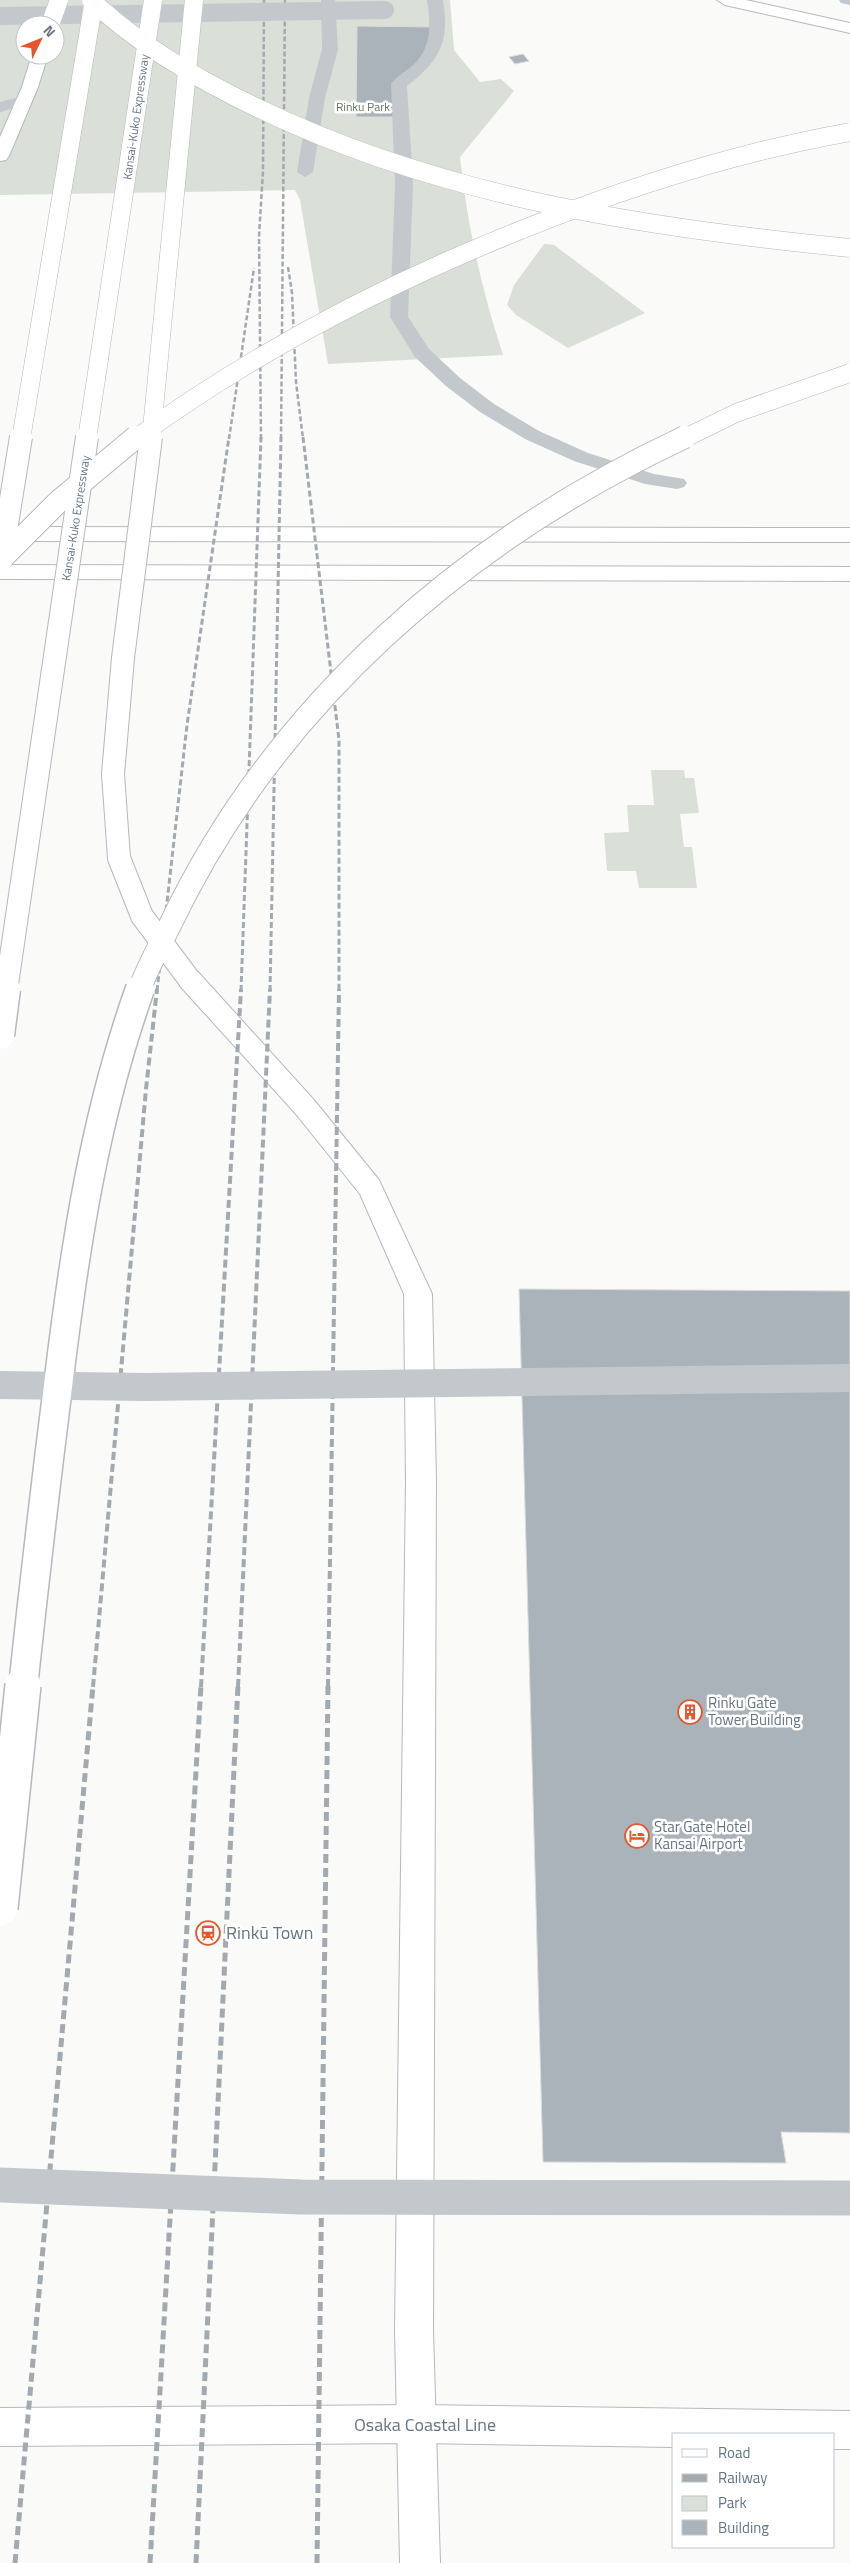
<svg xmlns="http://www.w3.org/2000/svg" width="850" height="2563" viewBox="0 0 850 2563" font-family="'Titillium Web',sans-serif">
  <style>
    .green { fill: #dadfd7; fill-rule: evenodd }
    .building { fill: #aab3b9; stroke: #dcdcda }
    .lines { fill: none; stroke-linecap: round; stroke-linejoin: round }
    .secondary-casing { stroke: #b3babf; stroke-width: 2 }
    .primary-casing { stroke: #b5babe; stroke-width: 2 }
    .highway-casing { stroke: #b4b9bd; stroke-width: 2 }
    .lane { fill: #c3c8cc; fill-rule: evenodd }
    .street { fill: #c3c8cc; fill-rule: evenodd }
    .secondary { fill: #fff; fill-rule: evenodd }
    .primary { fill: #fff; fill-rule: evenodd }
    .highway { fill: #fff; fill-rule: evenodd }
    .rail-far3 { stroke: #a2aab0; stroke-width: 2.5; stroke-dasharray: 5 2.5; stroke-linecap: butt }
    .rail-far2 { stroke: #a2aab0; stroke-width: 3; stroke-dasharray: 6 3; stroke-linecap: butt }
    .rail-far1 { stroke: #a2aab0; stroke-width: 4; stroke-dasharray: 8 4; stroke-linecap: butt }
    .rail { stroke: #a2aab0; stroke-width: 5; stroke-dasharray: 9 5; stroke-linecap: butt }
    .highway-bridge-far3-casing { stroke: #b4b9bd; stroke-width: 19; stroke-linecap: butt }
    .highway-bridge-far2-casing { stroke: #b4b9bd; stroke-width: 24; stroke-linecap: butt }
    .highway-bridge-far1-casing { stroke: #b4b9bd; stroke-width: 31; stroke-linecap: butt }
    .highway-bridge-casing { stroke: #b4b9bd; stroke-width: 38; stroke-linecap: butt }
    .street-bridge-far2 { stroke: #c3c8cc; stroke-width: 18 }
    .street-bridge-far1 { stroke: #c3c8cc; stroke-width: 28 }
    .street-bridge { stroke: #c3c8cc; stroke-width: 35 }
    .highway-bridge-far3 { stroke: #fff; stroke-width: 18 }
    .highway-bridge-far2 { stroke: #fff; stroke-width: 22 }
    .highway-bridge-far1 { stroke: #fff; stroke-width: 28 }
    .highway-bridge { stroke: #fff; stroke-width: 35 }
    .labels { text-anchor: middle; stroke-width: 5; stroke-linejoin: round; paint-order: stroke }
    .far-park-label { font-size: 12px; fill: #687a64; stroke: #fff }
    .far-street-label { font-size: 12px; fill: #657683; stroke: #fff }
    .poi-label { font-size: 15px; fill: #657683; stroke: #fff; text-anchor: start }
    .near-poi-label { font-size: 18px; fill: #657683; stroke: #fff; text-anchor: start }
    .near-street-label { font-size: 18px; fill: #657683; stroke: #fff }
  </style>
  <rect width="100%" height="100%" fill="#fafaf8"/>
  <g class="green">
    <path d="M 0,0 L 450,0 L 454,50 L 480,82 L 501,79 L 514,91 L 460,157 C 467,225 482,291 503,355 L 328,364 L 300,200 L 295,190 L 0,195 ZM 25,25 L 55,25 L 55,55 L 25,55 Z"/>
    <path d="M 544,244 L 554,245 L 645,313 L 568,348 L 516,315 L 507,305 L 514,285 Z"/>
    <path d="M 651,770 L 684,770 L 685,778 L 694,778 L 699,813 L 680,814 L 684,847 L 692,847 L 697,888 L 639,888 L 636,871 L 607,871 L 604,833 L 629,832 L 627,805 L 654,805 Z"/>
  </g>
  <g class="building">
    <path d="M 357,26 L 434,27 L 420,66 L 393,82 L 396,117 L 356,117 Z"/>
    <path d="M 523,54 L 529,61 L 515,64 L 509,57 Z"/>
    <path d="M 519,1289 L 850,1291 L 850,2133 L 781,2132 L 786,2163 L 543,2162 Z"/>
  </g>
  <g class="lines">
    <g class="secondary-casing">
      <g id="secondary">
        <path d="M 4,527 L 850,528 L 850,542 L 4,541 L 0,539 L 0,529 Z"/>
        <path d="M 0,565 L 850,567 L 850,581 L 0,579 Z"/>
      </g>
    </g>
    <g class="primary-casing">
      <path id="primary" d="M 418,2405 L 850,2411 L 850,2449 L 834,2449 L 834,2434 L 674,2434 L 674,2447 L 418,2443 L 0,2446 L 0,2408 Z"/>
    </g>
    <g class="highway-casing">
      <g id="highway">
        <path d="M 717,0 L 746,0 L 850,23 L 850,33 L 725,5 Z"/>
        <path d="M 32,55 L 48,55 L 38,87 L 9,156 L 6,160 L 0,161 L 0,137 L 22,87 Z"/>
        <path d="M 189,970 L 198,972 L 314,1100 L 379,1180 L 432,1294 L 436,1481 L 433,2330 L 440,2563 L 400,2563 L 395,2330 L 406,1481 L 404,1294 L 360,1194 L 296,1114 L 180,986 L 177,979 L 180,972 Z"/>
      </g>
    </g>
    <g class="lane">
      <path d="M 321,0 L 335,0 L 338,49 L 325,98 L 313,172 L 305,177 L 297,172 L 309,98 L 322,49 Z"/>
      <path d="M 839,0 L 850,0 L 850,5 L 841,3 Z"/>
      <path d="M 15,98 L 21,100 L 23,103 L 21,106 L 0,112 L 0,102 Z"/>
    </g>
    <path class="street" d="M 427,0 L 443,0 C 450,42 440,60 407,86 L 413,185 L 408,317 L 429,349 L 460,378 L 494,404 L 539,431 L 588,453 L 654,474 L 684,479 L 687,483 L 684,487 L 677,489 L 645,484 L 574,461 L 525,439 L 480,412 L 446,386 L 415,357 L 390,317 L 395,185 L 391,84 C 396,77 405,72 412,66 C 432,48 431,25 427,0 Z"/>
    <use href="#secondary" class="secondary"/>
    <use href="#primary" class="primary"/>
    <use href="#highway" class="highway"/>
    <g class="rail-far3">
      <path d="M 288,267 L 292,293 L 296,382 L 303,439"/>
      <path d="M 229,439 L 254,268"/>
      <path d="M 261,439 L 259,236 L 263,171 L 264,0"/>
      <path d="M 281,439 L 285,0"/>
    </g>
    <g class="rail-far2">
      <path d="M 303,437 L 339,740 L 339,991"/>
      <path d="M 157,991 L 187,725 L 229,437"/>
      <path d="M 241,991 L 261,437"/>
      <path d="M 270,991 L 281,437"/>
    </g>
    <g class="rail-far1">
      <path d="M 93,1687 L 146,1089 L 157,989"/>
      <path d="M 201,1687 L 241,989"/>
      <path d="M 238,1687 L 270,989"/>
      <path d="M 328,1687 L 339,989"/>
    </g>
    <g class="rail">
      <path d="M 15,2563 L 93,1685"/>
      <path d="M 150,2563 L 201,1685"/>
      <path d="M 196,2563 L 238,1685"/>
      <path d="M 317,2563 L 328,1685"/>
    </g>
    <g class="highway-bridge-far3-casing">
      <g id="highway-bridge-far3">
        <path d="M 91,0 C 141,47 200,81 262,110 C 446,198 648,228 850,248"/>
        <path d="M 50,25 L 59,0"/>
        <path d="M 21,439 L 94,0"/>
        <path d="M 87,439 L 153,0"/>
        <path d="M 135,439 C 256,351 387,283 526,228 C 631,186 738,152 850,132"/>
        <path d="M 151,439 L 194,0"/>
        <path d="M 683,439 L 736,413 L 850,373"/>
      </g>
    </g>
    <g class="highway-bridge-far2-casing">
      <g id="highway-bridge-far2">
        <path d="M 151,437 L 123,658 L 113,774 L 119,858 L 142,916 L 189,979"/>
        <path d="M 0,560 L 58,502 L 136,437"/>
        <path d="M 1,561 L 21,437"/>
        <path d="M 6,991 L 87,437"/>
        <path d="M 139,991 C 147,968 159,947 170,925 C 275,704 465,540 685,437"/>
      </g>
    </g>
    <g class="highway-bridge-far1-casing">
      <g id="highway-bridge-far1">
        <path d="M 0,1035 L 6,989"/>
        <path d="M 23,1687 C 34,1584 46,1481 59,1378 C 75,1246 95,1115 140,989"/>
      </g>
    </g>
    <g class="highway-bridge-casing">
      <path id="highway-bridge" d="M 0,1908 L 23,1685"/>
    </g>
    <path class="street-bridge-far2" d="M 0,16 L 385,10"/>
    <path class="street-bridge-far1" d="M 0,1385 L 146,1387 L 850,1378"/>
    <path class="street-bridge" d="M 0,2185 L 301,2197 L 850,2198"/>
    <use href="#highway-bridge-far3" class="highway-bridge-far3"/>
    <use href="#highway-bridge-far2" class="highway-bridge-far2"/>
    <use href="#highway-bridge-far1" class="highway-bridge-far1"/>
    <use href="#highway-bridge" class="highway-bridge"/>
  </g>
  <defs>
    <g id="building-ring" transform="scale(1.25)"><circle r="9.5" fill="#fff" stroke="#e4572e" stroke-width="1.5"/><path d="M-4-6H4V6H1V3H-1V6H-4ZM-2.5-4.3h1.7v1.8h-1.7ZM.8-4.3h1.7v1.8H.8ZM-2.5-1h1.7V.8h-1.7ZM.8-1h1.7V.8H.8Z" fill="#e4572e"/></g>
    <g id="hotel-ring" transform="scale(1.25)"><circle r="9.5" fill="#fff" stroke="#e4572e" stroke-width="1.5"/><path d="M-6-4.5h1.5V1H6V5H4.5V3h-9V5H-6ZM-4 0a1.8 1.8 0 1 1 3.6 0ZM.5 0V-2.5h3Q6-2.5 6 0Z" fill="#e4572e"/></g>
    <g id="station-ring" transform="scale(1.25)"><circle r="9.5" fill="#fff" stroke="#e4572e" stroke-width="1.5"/><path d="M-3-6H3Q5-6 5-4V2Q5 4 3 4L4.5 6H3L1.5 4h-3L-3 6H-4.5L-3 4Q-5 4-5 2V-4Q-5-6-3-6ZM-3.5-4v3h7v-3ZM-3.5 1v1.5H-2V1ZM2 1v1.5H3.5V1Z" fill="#e4572e"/></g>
  </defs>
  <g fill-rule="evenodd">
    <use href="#building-ring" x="690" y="1712"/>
    <use href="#hotel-ring" x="637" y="1836"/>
    <use href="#station-ring" x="208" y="1933"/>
  </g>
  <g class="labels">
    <g class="far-park-label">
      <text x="363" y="111">Rinku Park</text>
    </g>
    <g class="far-street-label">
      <text transform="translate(136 117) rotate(-82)" y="4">Kansai-Kuko Expressway</text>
      <text transform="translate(76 518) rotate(-81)" y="4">Kansai-Kuko Expressway</text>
    </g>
    <g class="poi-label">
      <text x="708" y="1708">Rinku Gate<tspan x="708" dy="17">Tower Building</tspan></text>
      <text x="654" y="1832">Star Gate Hotel<tspan x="654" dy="17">Kansai Airport</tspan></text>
    </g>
    <g class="near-poi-label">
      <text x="226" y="1939">Rinkū Town</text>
    </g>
    <g class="near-street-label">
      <text x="425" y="2431">Osaka Coastal Line</text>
    </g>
  </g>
  <rect x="672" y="2433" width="162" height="115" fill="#ffffff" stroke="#c1c8cd"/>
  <rect x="682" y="2449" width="25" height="8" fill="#ffffff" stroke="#c1c8cd"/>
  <text x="718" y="2458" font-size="15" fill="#657683">Road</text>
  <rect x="682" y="2474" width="25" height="8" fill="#a2aab0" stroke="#c1c8cd"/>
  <text x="718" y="2483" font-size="15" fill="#657683">Railway</text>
  <rect x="682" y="2496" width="25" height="15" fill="#dadfd7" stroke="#c1c8cd"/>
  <text x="718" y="2508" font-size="15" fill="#657683">Park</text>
  <rect x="682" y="2520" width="25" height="15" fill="#aab3b9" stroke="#c1c8cd"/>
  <text x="718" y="2533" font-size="15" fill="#657683">Building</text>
  <g transform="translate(40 40) rotate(47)"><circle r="24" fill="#ffffff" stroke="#c1c8cd"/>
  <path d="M0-4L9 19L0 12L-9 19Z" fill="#e4572e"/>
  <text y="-8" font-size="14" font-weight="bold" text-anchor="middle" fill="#657683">N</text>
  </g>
</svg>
